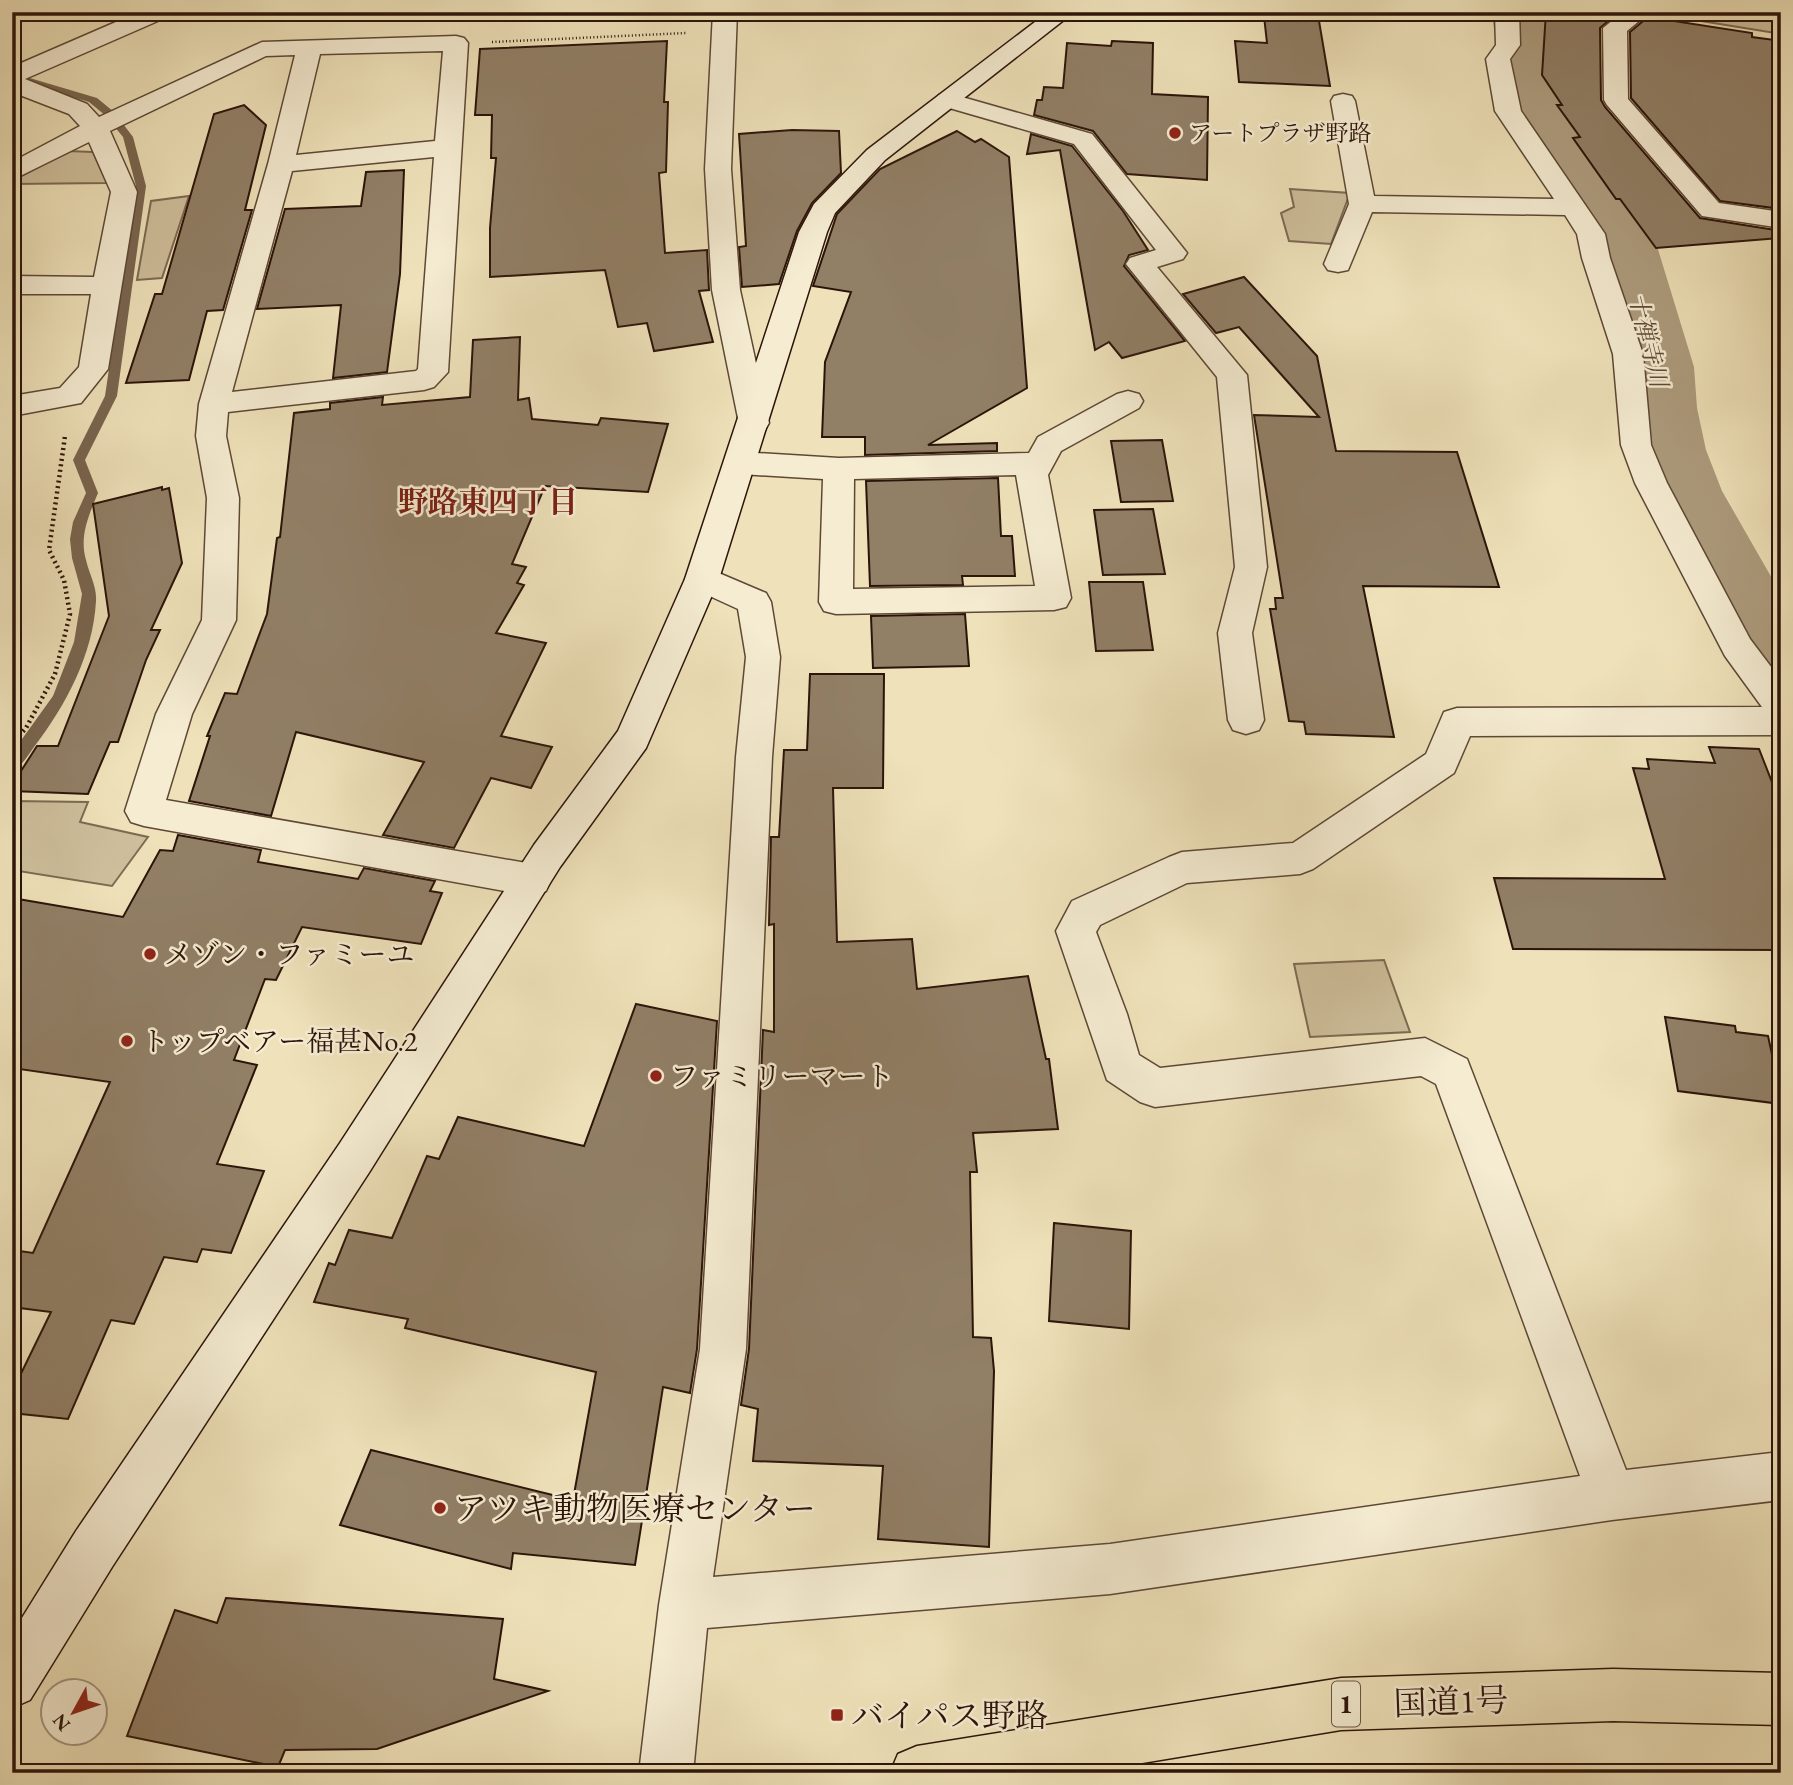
<svg xmlns="http://www.w3.org/2000/svg" width="1793" height="1785" viewBox="0 0 1793 1785" font-family="'EB Garamond','Noto Serif JP',serif">
  <style>
    .green { fill: #cebf9c; stroke: #7d6a53; stroke-width: 2 }
    .lines { fill: none; stroke-linecap: round; stroke-linejoin: round }
    .stream { fill: #796650; fill-rule: evenodd }
    .river { fill: #ad9c7e; fill-rule: evenodd }
    .building { fill: #917f66; stroke: #2c140a; stroke-width: 2 }
    .street-casing { stroke: #5d4836; stroke-width: 3 }
    .secondary-casing { stroke: #2c140a; stroke-width: 3 }
    .highway-casing { stroke: #2c140a; stroke-width: 3 }
    .path-far1 { stroke: #2c140a; stroke-width: 2.5; stroke-dasharray: 1 2.5; stroke-linecap: butt }
    .path { stroke: #2c140a; stroke-width: 4.5; stroke-dasharray: 2 3.5; stroke-linecap: butt }
    .street { fill: #f5ecd2; fill-rule: evenodd }
    .secondary { fill: #f5ecd2; fill-rule: evenodd }
    .highway { fill: #efe2ba; fill-rule: evenodd }
    .poi-dot { fill: #8f2418; stroke: #f5ecd2; stroke-width: 2.5 }
    .labels { text-anchor: middle; stroke-width: 5; stroke-linejoin: round; paint-order: stroke }
    .far-poi-label { font-size: 23px; fill: #2c140a; stroke: #f5ecd2; text-anchor: start }
    .far-water-label { font-size: 24px; font-style: italic; fill: #604a38; stroke: #f5ecd2 }
    .shield { fill: #f5ecd2; stroke: #685546; stroke-width: 2 }
    .shield-label { font-size: 26px; font-weight: bold; fill: #2c140a }
    .poi-label { font-size: 28px; fill: #2c140a; stroke: #f5ecd2; text-anchor: start }
    .neighbourhood-label { font-size: 30px; font-weight: bold; fill: #7a1f14; stroke: #f5ecd2 }
    .near-poi-label { font-size: 33px; fill: #2c140a; stroke: #f5ecd2; text-anchor: start }
    .near-street-label { font-size: 33px; fill: #2c140a; stroke: #f5ecd2 }
  </style>
  <rect width="100%" height="100%" fill="#efe2ba"/>
  <filter id="stains"><feTurbulence type="fractalNoise" baseFrequency=".00286" numOctaves="4"/><feColorMatrix values="0 0 0 0 .2 0 0 0 0 .09 0 0 0 0 .02 0 0 0 .5 -.17"/></filter>
  <radialGradient id="worn" r=".72"><stop offset=".6" stop-color="#630" stop-opacity="0"/><stop offset="1" stop-color="#630" stop-opacity=".3"/></radialGradient>
  <g class="green">
    <path d="M 1667,12 L 1781,12 L 1781,34 L 1664,15 Z"/>
    <path d="M 68,151 L 93,152 L 107,183 L 12,184 L 12,181 Z"/>
    <path d="M 1290,189 L 1350,193 L 1331,244 L 1289,241 L 1281,213 L 1294,207 Z"/>
    <path d="M 189,196 L 162,278 L 137,280 L 151,201 Z"/>
    <path d="M 12,801 L 88,802 L 80,822 L 148,837 L 112,886 L 12,870 Z"/>
    <path d="M 1384,960 L 1410,1032 L 1310,1037 L 1294,964 Z"/>
  </g>
  <g class="lines">
    <path class="stream" d="M 23,76 L 97,98 L 114,112 L 133,137 L 146,186 L 117,396 L 85,460 L 98,493 C 89,515 79,536 86,560 C 89,574 97,586 96,601 C 93,655 66,705 34,747 C 28,755 22,767 12,770 L 12,753 L 53,696 L 74,642 L 82,594 L 72,558 L 70,539 L 73,522 L 86,493 L 73,460 L 105,396 L 136,186 L 123,137 L 106,116 L 89,102 L 19,81 L 18,79 Z"/>
    <path class="river" d="M 1492,12 L 1548,12 L 1561,87 L 1569,112 L 1609,175 L 1631,198 L 1653,233 L 1694,367 L 1697,408 L 1706,450 L 1722,491 L 1781,594 L 1781,700 L 1751,691 L 1646,491 L 1632,450 L 1625,408 L 1624,367 L 1587,233 L 1554,188 L 1509,112 L 1501,87 Z"/>
  </g>
  <g class="building">
    <path d="M 1546,12 L 1618,13 L 1600,28 L 1601,100 L 1605,107 L 1700,218 L 1781,231 L 1781,238 L 1656,248 L 1620,199 L 1616,199 L 1573,138 L 1580,137 L 1557,105 L 1562,105 L 1542,75 Z"/>
    <path d="M 1268,13 L 1318,15 L 1330,86 L 1239,82 L 1235,41 L 1267,43 L 1264,16 L 1269,16 Z"/>
    <path d="M 1648,17 L 1752,33 L 1752,37 L 1775,40 L 1772,132 L 1781,134 L 1781,209 L 1720,201 L 1631,98 L 1630,32 Z"/>
    <path d="M 667,41 L 664,102 L 668,102 L 666,172 L 659,173 L 665,253 L 707,250 L 709,290 L 699,291 L 713,342 L 654,351 L 647,323 L 618,327 L 605,270 L 490,277 L 490,228 L 496,158 L 491,158 L 492,115 L 475,115 L 480,49 Z"/>
    <path d="M 1112,41 L 1153,43 L 1152,94 L 1208,97 L 1207,180 L 1127,174 L 1093,131 L 1034,115 L 1037,100 L 1042,100 L 1044,87 L 1063,88 L 1067,43 L 1111,46 Z"/>
    <path d="M 244,105 L 266,125 L 245,210 L 252,210 L 223,310 L 207,311 L 189,380 L 126,383 L 155,294 L 162,294 L 214,114 Z"/>
    <path d="M 792,130 L 839,131 L 841,173 L 812,203 L 797,231 L 779,284 L 742,287 L 739,247 L 746,246 L 739,134 Z"/>
    <path d="M 957,131 L 975,142 L 981,139 L 1009,157 L 1027,388 L 928,445 L 997,443 L 997,451 L 865,455 L 865,437 L 822,437 L 825,362 L 851,292 L 813,286 L 837,214 L 880,169 Z"/>
    <path d="M 1031,134 L 1072,146 L 1123,211 L 1148,250 L 1129,255 L 1124,266 L 1185,341 L 1122,358 L 1109,342 L 1095,350 L 1060,150 L 1027,154 Z"/>
    <path d="M 404,170 L 400,274 L 387,372 L 333,378 L 341,305 L 257,309 L 285,209 L 361,206 L 366,172 Z"/>
    <path d="M 1244,277 L 1317,356 L 1336,451 L 1457,452 L 1499,587 L 1363,586 L 1394,737 L 1306,734 L 1304,722 L 1289,721 L 1270,609 L 1276,609 L 1275,598 L 1283,598 L 1254,415 L 1319,417 L 1239,327 L 1216,333 L 1183,294 Z"/>
    <path d="M 520,337 L 518,400 L 529,398 L 532,419 L 598,425 L 601,418 L 668,424 L 648,492 L 545,486 L 512,564 L 526,567 L 517,583 L 524,585 L 496,633 L 546,643 L 501,736 L 552,747 L 531,788 L 491,778 L 454,848 L 383,835 L 424,762 L 296,732 L 271,816 L 189,801 L 210,736 L 207,736 L 225,693 L 237,694 L 267,614 L 277,538 L 280,537 L 294,413 L 330,409 L 330,403 L 383,397 L 382,405 L 470,397 L 473,340 Z"/>
    <path d="M 1162,440 L 1173,501 L 1121,502 L 1111,441 Z"/>
    <path d="M 998,478 L 1001,536 L 1012,536 L 1015,576 L 962,576 L 963,585 L 870,586 L 866,481 Z"/>
    <path d="M 162,487 L 162,490 L 169,488 L 182,563 L 151,630 L 160,630 L 146,660 L 118,742 L 110,742 L 88,794 L 12,791 L 12,785 L 37,746 L 58,746 L 109,616 L 93,504 Z"/>
    <path d="M 1153,509 L 1165,574 L 1103,575 L 1094,510 Z"/>
    <path d="M 1089,582 L 1143,582 L 1153,650 L 1096,651 Z"/>
    <path d="M 965,614 L 969,666 L 873,668 L 871,616 Z"/>
    <path d="M 810,674 L 884,674 L 883,788 L 833,788 L 837,942 L 912,939 L 917,989 L 1028,976 L 1046,1059 L 1049,1059 L 1058,1129 L 973,1133 L 977,1172 L 970,1172 L 973,1337 L 991,1338 L 994,1371 L 989,1547 L 878,1539 L 883,1466 L 753,1461 L 758,1409 L 741,1405 L 749,1349 L 763,1030 L 774,1032 L 774,924 L 769,925 L 771,837 L 779,837 L 784,750 L 807,750 Z"/>
    <path d="M 1709,747 L 1759,749 L 1781,805 L 1781,950 L 1513,949 L 1494,878 L 1665,879 L 1633,768 L 1649,769 L 1647,759 L 1715,763 Z"/>
    <path d="M 178,835 L 261,850 L 258,862 L 358,879 L 364,868 L 435,881 L 430,891 L 442,893 L 421,944 L 302,927 L 276,980 L 265,979 L 234,1060 L 257,1065 L 217,1164 L 264,1171 L 231,1253 L 202,1249 L 197,1262 L 164,1257 L 134,1324 L 111,1320 L 68,1419 L 12,1413 L 12,1392 L 51,1312 L 12,1307 L 12,1250 L 33,1253 L 110,1082 L 12,1068 L 12,898 L 123,917 L 160,850 L 173,851 Z"/>
    <path d="M 636,1004 L 717,1021 L 697,1349 L 690,1393 L 663,1387 L 635,1565 L 513,1553 L 511,1569 L 340,1525 L 371,1450 L 573,1500 L 596,1372 L 405,1328 L 408,1319 L 314,1302 L 329,1263 L 335,1265 L 349,1230 L 392,1238 L 427,1156 L 439,1159 L 458,1117 L 584,1146 Z"/>
    <path d="M 1665,1017 L 1735,1026 L 1736,1032 L 1768,1036 L 1773,1059 L 1781,1060 L 1781,1104 L 1678,1091 Z"/>
    <path d="M 1054,1223 L 1131,1231 L 1129,1329 L 1049,1321 Z"/>
    <path d="M 226,1598 L 503,1619 L 494,1679 L 548,1691 L 377,1749 L 285,1750 L 278,1767 L 127,1736 L 175,1610 L 217,1623 Z"/>
  </g>
  <g class="lines">
    <g class="street-casing">
      <g id="street">
        <path d="M 139,12 L 170,12 L 167,17 L 25,79 L 87,104 L 99,117 L 262,42 L 456,36 L 464,38 L 468,43 L 448,372 L 434,387 L 424,390 L 228,412 L 226,436 L 239,498 L 236,620 L 192,714 L 166,800 L 532,864 L 546,869 L 551,880 L 546,891 L 532,896 L 144,826 L 131,822 L 125,811 L 156,714 L 202,620 L 207,498 L 196,436 L 199,404 L 268,164 L 295,55 L 266,56 L 110,131 L 137,192 L 108,369 L 81,403 L 12,416 L 12,396 L 60,388 L 79,367 L 91,294 L 12,294 L 12,276 L 94,277 L 111,192 L 89,142 L 12,180 L 12,162 L 80,126 L 69,114 L 12,92 L 12,67 ZM 443,51 L 435,141 L 296,155 L 320,54 ZM 434,157 L 418,369 L 416,371 L 232,392 L 292,171 Z"/>
        <path d="M 713,12 L 737,12 L 731,169 L 740,290 L 769,423 L 765,430 L 754,433 L 743,430 L 739,423 L 712,290 L 705,169 Z"/>
        <path d="M 1495,12 L 1519,12 L 1520,45 L 1510,59 L 1521,111 L 1605,234 L 1610,258 L 1643,354 L 1651,445 L 1667,483 L 1750,639 L 1781,680 L 1781,735 L 1470,736 L 1454,773 L 1313,869 L 1300,874 L 1187,883 L 1100,925 L 1096,932 L 1127,1014 L 1139,1055 L 1160,1068 L 1425,1038 L 1467,1059 L 1626,1470 L 1781,1452 L 1781,1500 L 1612,1520 L 1110,1594 L 707,1628 L 693,1773 L 639,1773 L 659,1605 L 700,1349 L 736,757 L 746,657 L 738,609 L 690,587 L 685,579 L 690,571 L 702,567 L 714,571 L 766,593 L 771,602 L 780,657 L 772,757 L 746,1349 L 713,1577 L 1110,1544 L 1580,1476 L 1436,1084 L 1421,1076 L 1155,1107 L 1140,1102 L 1107,1080 L 1056,931 L 1072,901 L 1169,857 L 1182,852 L 1293,843 L 1426,754 L 1444,712 L 1457,708 L 1762,707 L 1725,656 L 1635,483 L 1621,445 L 1613,354 L 1582,258 L 1577,234 L 1565,215 L 1372,212 L 1348,270 L 1338,272 L 1328,270 L 1324,264 L 1349,204 L 1331,101 L 1334,96 L 1343,94 L 1352,96 L 1355,101 L 1374,196 L 1554,199 L 1495,111 L 1486,59 L 1496,45 Z"/>
        <path d="M 1623,12 L 1650,12 L 1627,31 L 1628,99 L 1719,203 L 1781,212 L 1781,228 L 1702,216 L 1607,105 L 1604,100 L 1603,28 Z"/>
        <path d="M 948,93 L 1092,134 L 1187,253 L 1183,259 L 1157,267 L 1247,375 L 1267,567 L 1252,633 L 1264,720 L 1259,730 L 1246,734 L 1233,730 L 1228,720 L 1218,633 L 1235,567 L 1217,377 L 1126,264 L 1130,258 L 1156,250 L 1074,144 L 939,105 L 936,100 L 939,95 Z"/>
        <path d="M 1128,391 L 1139,394 L 1143,401 L 1139,408 L 1061,451 L 1048,475 L 1071,598 L 1066,607 L 1054,610 L 836,614 L 824,611 L 819,602 L 823,479 L 741,474 L 730,470 L 725,463 L 730,456 L 741,452 L 839,458 L 1029,453 L 1038,437 L 1117,394 ZM 1016,475 L 1035,586 L 853,589 L 854,479 Z"/>
      </g>
    </g>
    <g class="secondary-casing">
      <path id="secondary" d="M 1048,12 L 1074,12 L 885,160 L 835,213 L 827,232 L 719,579 L 646,748 L 560,867 L 370,1171 L 112,1567 L 30,1700 L 12,1708 L 12,1634 L 76,1531 L 340,1143 L 534,845 L 618,731 L 685,579 L 799,232 L 814,204 L 867,150 Z"/>
    </g>
    <g class="highway-casing">
      <path id="highway" d="M 1613,1669 L 1781,1673 L 1781,1725 L 1613,1721 L 1341,1730 L 1082,1773 L 890,1773 L 898,1754 L 917,1746 L 1341,1678 Z"/>
    </g>
    <g class="path-far1">
      <path d="M 492,42 L 686,33"/>
      <path d="M 65,438 L 65,435"/>
    </g>
    <path class="path" d="M 12,744 L 26,728 L 55,674 L 70,614 L 64,580 L 49,550 L 65,436"/>
    <use href="#street" class="street"/>
    <use href="#secondary" class="secondary"/>
    <use href="#highway" class="highway"/>
  </g>
  <g class="poi-dot">
    <circle cx="1175" cy="133" r="7"/>
    <circle cx="150" cy="954" r="7"/>
    <circle cx="127" cy="1041" r="7"/>
    <circle cx="656" cy="1076" r="7"/>
    <circle cx="440" cy="1508" r="7"/>
    <rect x="830" y="1708" width="14" height="14" rx="3.5"/>
  </g>
  <g class="labels">
    <g class="far-poi-label">
      <text x="1189" y="141">アートプラザ野路</text>
    </g>
    <g class="far-water-label">
      <text transform="translate(1648 340) rotate(76)" y="8">十禅寺川</text>
    </g>
    <rect class="shield" x="1332" y="1681.5" width="28" height="45" rx="5"/>
    <g class="shield-label">
      <text x="1346" y="1713">1</text>
    </g>
    <g class="poi-label">
      <text x="164" y="964">メゾン・ファミーユ</text>
      <text x="141" y="1051">トップベアー福甚No.2</text>
      <text x="670" y="1086">ファミリーマート</text>
    </g>
    <g class="neighbourhood-label">
      <text x="488" y="512">野路東四丁目</text>
    </g>
    <g class="near-poi-label">
      <text x="454" y="1520">アツキ動物医療センター</text>
      <text x="851" y="1727">バイパス野路</text>
    </g>
    <g class="near-street-label">
      <text transform="translate(1451 1701) rotate(-2)" y="12">国道1号</text>
    </g>
  </g>
  <rect width="1793" height="1785" fill="none" stroke="#efe2ba" stroke-width="42"/>
  <rect x="14" y="14" width="1765" height="1757" fill="none" stroke="#2c140a" stroke-width="3.5"/>
  <rect x="21" y="21" width="1751" height="1743" fill="none" stroke="#2c140a" stroke-width="2"/>
  <g transform="translate(74 1712) rotate(230)"><circle r="33" fill="#f5ecd2" stroke="#a59682" stroke-width="2"/>
  <path d="M0-5L12 26L0 18L-12 26Z" fill="#8f2418"/>
  <text y="-10" font-size="19" font-weight="bold" text-anchor="middle" fill="#2c140a">N</text>
  </g>
  <rect width="100%" height="100%" filter="url(#stains)"/>
  <rect width="100%" height="100%" fill="url(#worn)"/>
</svg>
